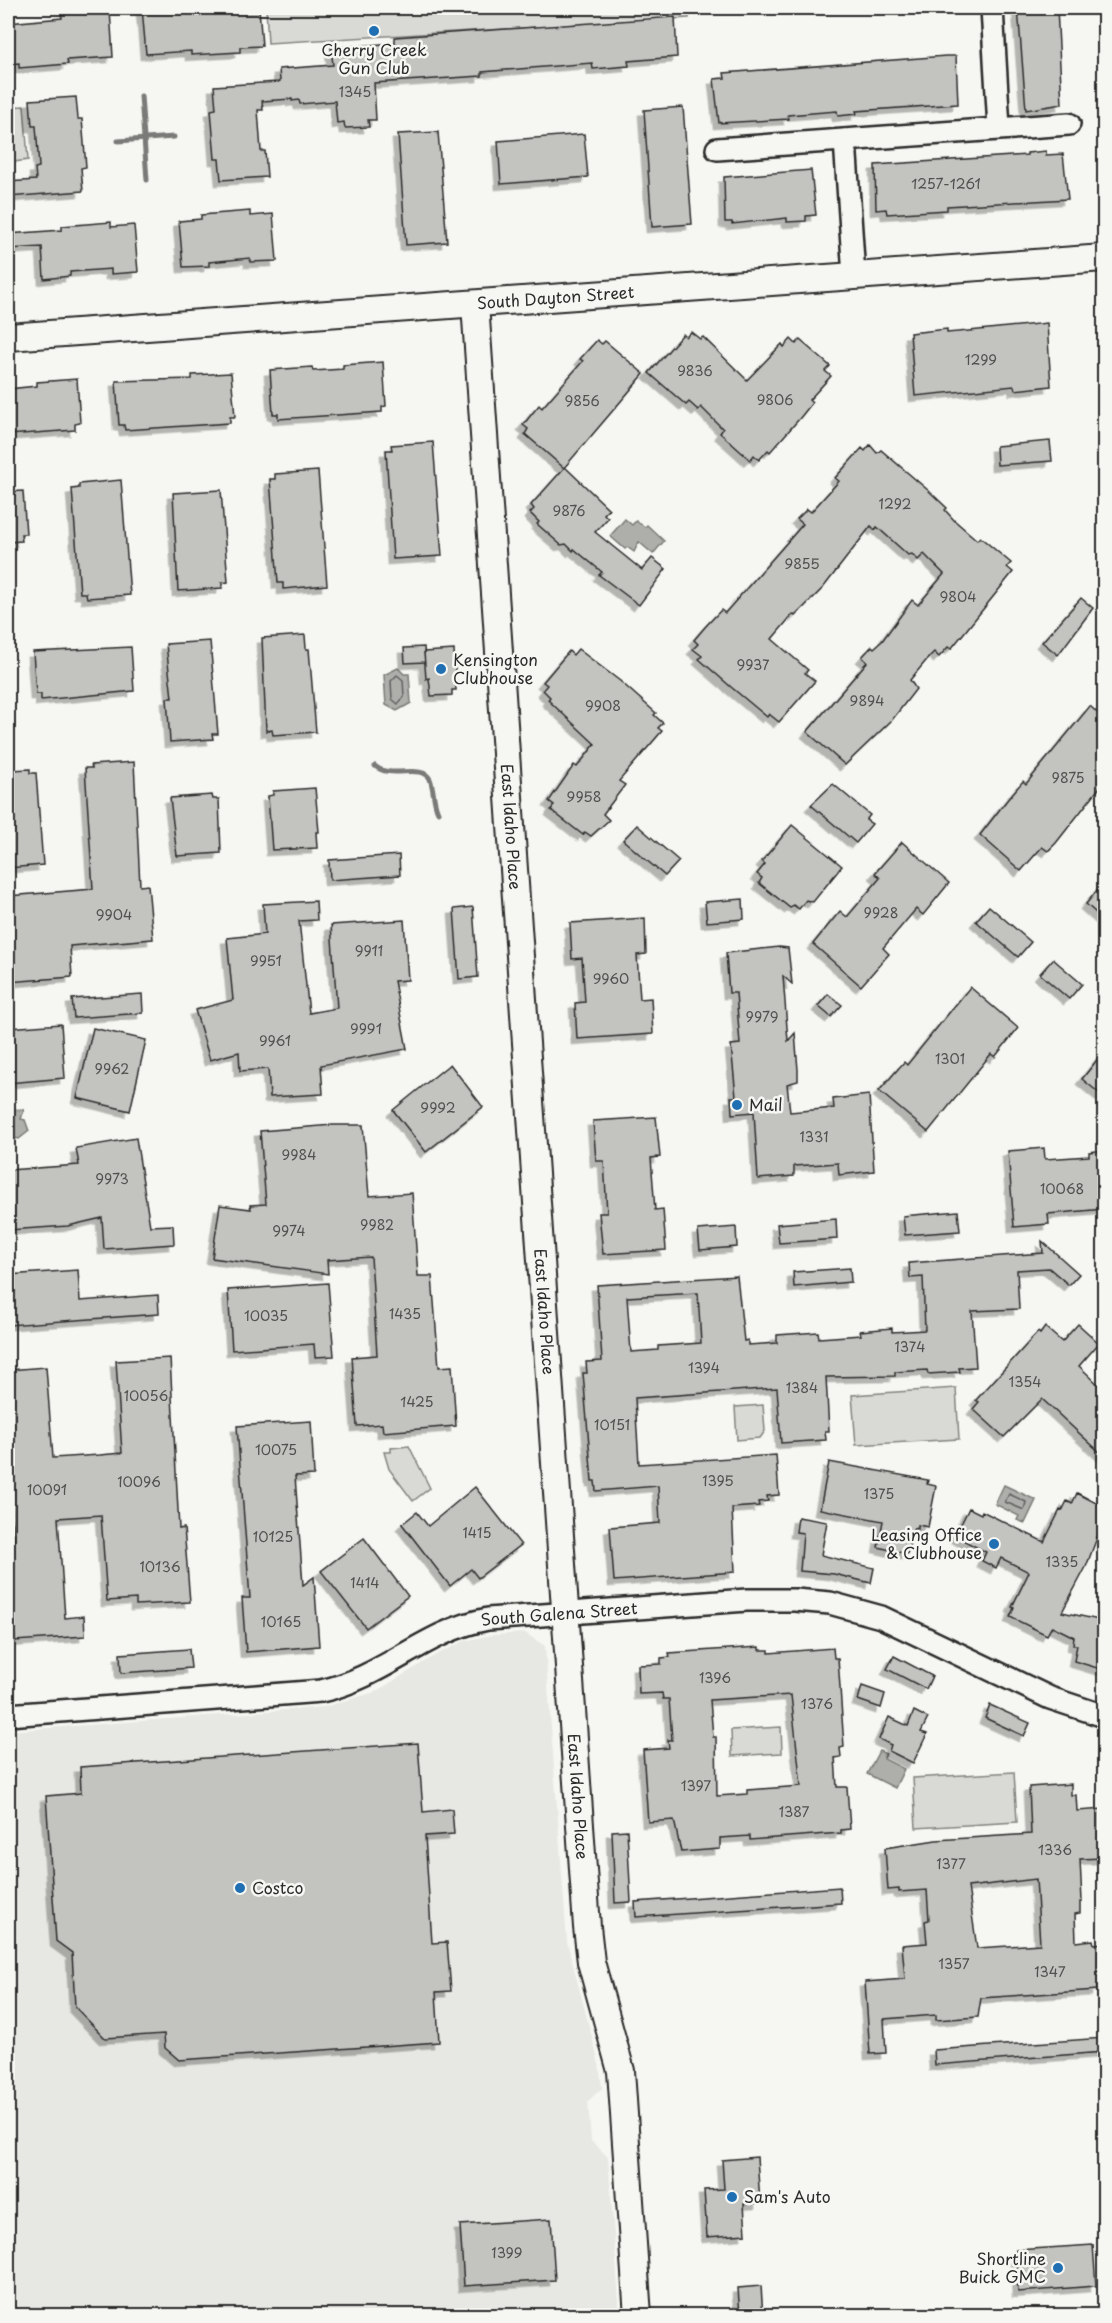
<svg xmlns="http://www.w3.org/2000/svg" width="1112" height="2323" viewBox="0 0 1112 2323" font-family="'Playpen Sans',sans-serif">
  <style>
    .built { fill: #e7e7e3 }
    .green { fill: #d9d9d5; stroke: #828280; stroke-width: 1.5 }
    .water { fill: #aeaeab; stroke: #7a7a78; stroke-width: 1.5 }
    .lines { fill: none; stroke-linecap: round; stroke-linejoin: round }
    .shore { stroke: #5f5f5e; stroke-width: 1.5 }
    .stream { stroke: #7a7a78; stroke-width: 5 }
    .building { fill: #c3c3c0; stroke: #2b2b2b; stroke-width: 1.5; fill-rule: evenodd; filter: url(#shadow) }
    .minor-casing { stroke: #2b2b2b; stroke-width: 26 }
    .tertiary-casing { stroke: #2b2b2b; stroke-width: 30 }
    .minor { stroke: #f6f6f2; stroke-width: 21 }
    .tertiary { stroke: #f6f6f2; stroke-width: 26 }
    .poi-dot { fill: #1f6fb2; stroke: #f6f6f2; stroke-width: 2 }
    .labels { text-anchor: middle; stroke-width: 5; stroke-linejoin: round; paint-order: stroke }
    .number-label { font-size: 14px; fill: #515150 }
    .poi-label { font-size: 16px; fill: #2b2b2b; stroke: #f6f6f2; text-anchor: start }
    .street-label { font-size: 16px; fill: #2b2b2b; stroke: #f6f6f2 }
  </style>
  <defs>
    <filter id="shadow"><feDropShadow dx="-5.5" dy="5.5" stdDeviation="0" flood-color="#0004"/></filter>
  </defs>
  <rect width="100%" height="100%" fill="#f6f6f2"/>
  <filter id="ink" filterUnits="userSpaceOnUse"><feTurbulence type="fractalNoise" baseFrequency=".0167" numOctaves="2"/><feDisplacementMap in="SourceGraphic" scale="12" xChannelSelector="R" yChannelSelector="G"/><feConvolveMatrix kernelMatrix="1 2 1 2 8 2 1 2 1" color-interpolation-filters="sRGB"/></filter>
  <g filter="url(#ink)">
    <path class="built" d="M 525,1633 L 545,1646 L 567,1942 L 599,2064 L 602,2088 L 588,2101 L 591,2141 L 608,2157 L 620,2315 L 8,2316 L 8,1731 L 324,1707 L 375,1692 L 434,1656 L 464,1641 L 491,1635 Z"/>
    <g class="green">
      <path d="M 266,8 L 689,8 L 689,18 L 268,43 Z"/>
      <path d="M 24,106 L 28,160 L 14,162 L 15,182 L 8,182 L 8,107 Z"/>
      <path d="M 956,1388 L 959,1439 L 856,1445 L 852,1395 Z"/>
      <path d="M 763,1405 L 765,1431 L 760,1438 L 737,1440 L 735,1407 Z"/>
      <path d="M 409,1446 L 430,1488 L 413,1501 L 389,1469 L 384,1452 L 391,1452 L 391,1448 Z"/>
      <path d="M 781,1727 L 782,1753 L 732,1756 L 731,1730 Z"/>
      <path d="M 1014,1772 L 1017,1822 L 916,1828 L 913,1778 Z"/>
    </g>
    <g class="water">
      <path d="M 625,519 L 632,525 L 636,521 L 645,527 L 647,525 L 664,541 L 653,554 L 639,542 L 634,552 L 627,547 L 625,549 L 610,536 Z"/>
      <path d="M 398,668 L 404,674 L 409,674 L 411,703 L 397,711 L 386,705 L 384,675 Z"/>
      <path d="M 13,1109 L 24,1110 L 21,1119 L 25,1120 L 29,1131 L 19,1139 L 15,1138 L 12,1148 L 8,1146 L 8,1114 Z"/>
      <path d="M 1004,1485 L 1036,1500 L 1025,1523 L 1017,1520 L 1019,1516 L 995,1504 Z"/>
      <path d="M 879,1751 L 886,1754 L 884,1759 L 904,1769 L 895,1788 L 867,1774 Z"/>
    </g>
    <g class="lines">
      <g class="shore">
        <path d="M 397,675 L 403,680 L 404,697 L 398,704 L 392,699 L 391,681 Z"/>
        <path d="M 1009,1494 L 1026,1502 L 1024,1510 L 1005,1502 Z"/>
      </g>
      <g class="stream">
        <path d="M 141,96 L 147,180"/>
        <path d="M 118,141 L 174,137"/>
        <path d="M 375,766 C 390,780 422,763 430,779 C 434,789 433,802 438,812"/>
      </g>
    </g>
    <g class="building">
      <path d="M 142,8 L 259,8 L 262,46 L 240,47 L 240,52 L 191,55 L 191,51 L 146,54 Z"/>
      <path d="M 1018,8 L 1057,8 L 1062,104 L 1026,110 Z"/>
      <path d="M 110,10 L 113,57 L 67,60 L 68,64 L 19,68 L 19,63 L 8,64 L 8,23 L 62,18 L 61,14 Z"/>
      <path d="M 675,17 L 677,57 L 628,61 L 629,66 L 593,69 L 592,63 L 482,72 L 482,76 L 374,83 L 376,120 L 368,120 L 369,127 L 345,128 L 344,122 L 337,123 L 335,101 L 300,104 L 299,100 L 292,101 L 292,99 L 262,101 L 263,110 L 258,110 L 261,151 L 265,151 L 267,177 L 221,180 L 219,159 L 215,159 L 211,110 L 216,109 L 214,86 L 278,82 L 280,81 L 279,69 L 333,65 L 331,48 L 395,43 L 395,37 Z"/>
      <path d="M 946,56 L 956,56 L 958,104 L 856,111 L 857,114 L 838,116 L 837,111 L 788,115 L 789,119 L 719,123 L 714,79 L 725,78 L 724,73 Z"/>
      <path d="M 76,97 L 78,119 L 82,119 L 86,167 L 81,168 L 83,191 L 8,197 L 8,182 L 36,180 L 35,168 L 39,167 L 36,126 L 32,126 L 30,100 Z"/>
      <path d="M 683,107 L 692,224 L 652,227 L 644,110 Z"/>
      <path d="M 438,132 L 447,242 L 406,245 L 398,134 Z"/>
      <path d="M 584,134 L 588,177 L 501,184 L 498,141 Z"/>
      <path d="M 1046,151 L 1046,155 L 1063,154 L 1068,199 L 947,206 L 947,210 L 887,214 L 886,209 L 876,210 L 875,165 L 1027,155 L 1027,153 Z"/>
      <path d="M 811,170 L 816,215 L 806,216 L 806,221 L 787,222 L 787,218 L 732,224 L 732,222 L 725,222 L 724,177 Z"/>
      <path d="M 250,211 L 250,216 L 273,214 L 277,261 L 250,262 L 250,258 L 209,262 L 209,266 L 183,267 L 179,221 L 201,219 L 201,215 Z"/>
      <path d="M 111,222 L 111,227 L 134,225 L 138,272 L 111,274 L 111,269 L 70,272 L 70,276 L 44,279 L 42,247 L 8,249 L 8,234 L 62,230 L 62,226 Z"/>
      <path d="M 1047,323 L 1051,386 L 1015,390 L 1014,386 L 915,396 L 910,333 L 947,329 L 947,333 L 969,331 Z"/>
      <path d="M 691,332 L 700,339 L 703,337 L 747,380 L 782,344 L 784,347 L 791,339 L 796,344 L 800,340 L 830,366 L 825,371 L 831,376 L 809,400 L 812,403 L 800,418 L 770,452 L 768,450 L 759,460 L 754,455 L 750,460 L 720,433 L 723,429 L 701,407 L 698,410 L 689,402 L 686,405 L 649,373 L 683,334 L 686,337 Z"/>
      <path d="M 597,340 L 602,344 L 605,341 L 644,374 L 564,468 L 525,434 L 528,429 L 523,425 L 539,405 L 542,408 L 583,361 L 580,359 Z"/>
      <path d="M 383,362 L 386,406 L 382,407 L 382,412 L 278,419 L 278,414 L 273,414 L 270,370 L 312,367 L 313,371 L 343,369 L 343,365 Z"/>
      <path d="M 231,373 L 235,417 L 230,417 L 230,423 L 125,430 L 124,425 L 119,425 L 116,381 L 192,379 L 192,375 Z"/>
      <path d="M 77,379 L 80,423 L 75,424 L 75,430 L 8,435 L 8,389 L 37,386 L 37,382 Z"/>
      <path d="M 1050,441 L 1052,461 L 997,465 L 996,446 Z"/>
      <path d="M 433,442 L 442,556 L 393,559 L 386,450 L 392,450 L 391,445 Z"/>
      <path d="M 870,445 L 877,453 L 881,450 L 929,491 L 947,508 L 945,510 L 954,520 L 977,540 L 980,537 L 1011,563 L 1007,567 L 1013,572 L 951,649 L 948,647 L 939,657 L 934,652 L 930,656 L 910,680 L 916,689 L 892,720 L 845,765 L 807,732 L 867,662 L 862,657 L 872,646 L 874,648 L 882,641 L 912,600 L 918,605 L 944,574 L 924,554 L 918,560 L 912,554 L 908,555 L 877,527 L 875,530 L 871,526 L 823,588 L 795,616 L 793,614 L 772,639 L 808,670 L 805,673 L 815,681 L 779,722 L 769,714 L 767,717 L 731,687 L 699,659 L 702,656 L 693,649 L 698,644 L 694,640 L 705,627 L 721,610 L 725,613 L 803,524 L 797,519 L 807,509 L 811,512 L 839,481 L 835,478 L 862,448 L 865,451 Z"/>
      <path d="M 565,467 L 609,509 L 604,514 L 608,518 L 595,532 L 642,570 L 652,558 L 666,569 L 639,605 L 599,575 L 602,572 L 574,549 L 573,551 L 566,544 L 561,545 L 537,524 L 539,522 L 530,513 L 534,509 L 531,505 Z"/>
      <path d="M 318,471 L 327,585 L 283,589 L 283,583 L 278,583 L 270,479 L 275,479 L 275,474 Z"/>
      <path d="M 121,480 L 130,595 L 87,598 L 86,593 L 80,593 L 72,489 L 79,488 L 79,484 Z"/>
      <path d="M 221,490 L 228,582 L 222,583 L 222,588 L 178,591 L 173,493 Z"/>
      <path d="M 23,491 L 26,534 L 21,534 L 22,541 L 8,542 L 8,492 Z"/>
      <path d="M 1081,598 L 1093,608 L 1058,655 L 1042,642 Z"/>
      <path d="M 305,635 L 306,649 L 309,649 L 316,732 L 273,735 L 272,730 L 266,731 L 262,638 Z"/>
      <path d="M 210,641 L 218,734 L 212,734 L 213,739 L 170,742 L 167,698 L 172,698 L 166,644 Z"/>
      <path d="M 131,647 L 134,691 L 41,700 L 41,694 L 36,694 L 33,652 Z"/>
      <path d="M 424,647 L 425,662 L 405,663 L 404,648 Z"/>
      <path d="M 578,649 L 620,681 L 656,713 L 654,715 L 663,723 L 658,728 L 662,731 L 619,781 L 625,785 L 603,814 L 609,820 L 591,836 L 585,832 L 583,835 L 551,810 L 554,805 L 549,801 L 574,765 L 577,767 L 595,744 L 548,700 L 550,697 L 543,690 L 547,685 L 543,682 L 559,663 L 569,651 L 573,655 Z"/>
      <path d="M 454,650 L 456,690 L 452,690 L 452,695 L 431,696 L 429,678 L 426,679 L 424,652 Z"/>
      <path d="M 1090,706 L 1104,719 L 1104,782 L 1056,843 L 1048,851 L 1042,847 L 1021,871 L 980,835 L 1007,800 L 1023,781 L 1026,784 Z"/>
      <path d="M 134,762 L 140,886 L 148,885 L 153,939 L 70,946 L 72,977 L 8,982 L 8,896 L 93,889 L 85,768 L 92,768 L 91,765 Z"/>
      <path d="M 30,769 L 30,773 L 36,773 L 43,865 L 8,868 L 8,775 L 11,774 L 11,770 Z"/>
      <path d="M 833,784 L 870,815 L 866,820 L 872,824 L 856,843 L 811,805 Z"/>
      <path d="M 315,788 L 319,832 L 316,832 L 317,848 L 272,850 L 268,796 L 273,795 L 273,791 Z"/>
      <path d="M 212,795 L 213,799 L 219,799 L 221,853 L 177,856 L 170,798 Z"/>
      <path d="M 637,825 L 679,861 L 665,876 L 623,840 Z"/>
      <path d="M 792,825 L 842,866 L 813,902 L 806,900 L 799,909 L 793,905 L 790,908 L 759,883 L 762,878 L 757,874 L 765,864 L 762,861 Z"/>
      <path d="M 902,842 L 949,883 L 923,915 L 916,909 L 883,948 L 889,954 L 861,986 L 813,944 L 840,911 L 847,917 L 880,878 L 875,873 Z"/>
      <path d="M 399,855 L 400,875 L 330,880 L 329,860 Z"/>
      <path d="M 1104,882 L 1104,920 L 1086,904 Z"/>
      <path d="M 743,899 L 744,919 L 707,922 L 705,902 Z"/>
      <path d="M 316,901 L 317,920 L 299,921 L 309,1013 L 337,1008 L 331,925 L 404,920 L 408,980 L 394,981 L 407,1049 L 321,1065 L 323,1094 L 270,1097 L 268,1069 L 240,1071 L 239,1052 L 210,1060 L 195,1010 L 233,1000 L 227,938 L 265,934 L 263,904 Z"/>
      <path d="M 989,906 L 1031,942 L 1018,957 L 976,921 Z"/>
      <path d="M 473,907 L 478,977 L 459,979 L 454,909 Z"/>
      <path d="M 645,918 L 646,954 L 637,955 L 640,999 L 651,998 L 653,1034 L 577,1039 L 575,1003 L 585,1002 L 582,958 L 572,959 L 570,923 Z"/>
      <path d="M 779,947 L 788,948 L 792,984 L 783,976 L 788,1041 L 795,1033 L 798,1070 L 798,1081 L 787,1084 L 790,1112 L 834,1108 L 833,1099 L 869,1095 L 874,1171 L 839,1175 L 838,1163 L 794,1166 L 794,1176 L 758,1179 L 754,1112 L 732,1114 L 731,1097 L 736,1097 L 731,1045 L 740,1044 L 736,993 L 729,993 L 726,953 Z"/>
      <path d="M 1053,959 L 1082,984 L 1069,999 L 1040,974 Z"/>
      <path d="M 970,987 L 1018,1028 L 995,1057 L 991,1054 L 928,1132 L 879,1091 L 904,1062 L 907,1065 Z"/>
      <path d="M 142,994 L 143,1013 L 74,1018 L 72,999 Z"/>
      <path d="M 828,994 L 842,1005 L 831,1017 L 818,1006 Z"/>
      <path d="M 61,1024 L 65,1078 L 8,1083 L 8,1028 Z"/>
      <path d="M 93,1028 L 146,1040 L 130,1111 L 77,1098 Z"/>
      <path d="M 1104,1051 L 1104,1097 L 1082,1079 Z"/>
      <path d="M 450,1064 L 483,1107 L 426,1152 L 393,1110 Z"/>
      <path d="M 656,1117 L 660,1157 L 651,1158 L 655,1210 L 663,1209 L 666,1250 L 603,1254 L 599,1213 L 607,1213 L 604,1161 L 596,1161 L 593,1121 Z"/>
      <path d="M 333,1125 L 363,1125 L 369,1196 L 412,1193 L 418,1276 L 432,1276 L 439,1367 L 452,1366 L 456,1426 L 383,1432 L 382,1424 L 357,1426 L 352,1357 L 377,1355 L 371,1257 L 327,1260 L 328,1274 L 212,1258 L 220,1205 L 251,1209 L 250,1205 L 266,1204 L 260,1131 Z"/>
      <path d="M 136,1138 L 150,1226 L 173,1225 L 174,1244 L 104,1249 L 102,1218 L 68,1226 L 8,1230 L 8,1170 L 79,1165 L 76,1148 Z"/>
      <path d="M 1044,1148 L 1045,1159 L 1089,1156 L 1089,1152 L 1104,1150 L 1104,1209 L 1048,1214 L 1049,1224 L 1014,1227 L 1008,1151 Z"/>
      <path d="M 958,1211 L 960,1231 L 905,1235 L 903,1216 Z"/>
      <path d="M 836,1219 L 837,1239 L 779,1243 L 777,1224 Z"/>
      <path d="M 736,1227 L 737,1247 L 700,1250 L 698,1230 Z"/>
      <path d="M 1042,1241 L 1079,1274 L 1069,1285 L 1049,1268 L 1017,1270 L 1019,1309 L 972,1311 L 976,1367 L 959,1368 L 960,1372 L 928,1374 L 927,1370 L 895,1372 L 895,1376 L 826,1377 L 829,1431 L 825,1431 L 826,1440 L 781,1443 L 777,1388 L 635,1398 L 639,1464 L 776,1455 L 779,1495 L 767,1496 L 768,1501 L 758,1502 L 759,1506 L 732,1508 L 735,1572 L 614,1581 L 610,1527 L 660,1523 L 658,1486 L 596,1491 L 595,1481 L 592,1481 L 583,1373 L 587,1373 L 586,1362 L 602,1361 L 597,1285 L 737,1276 L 744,1341 L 748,1340 L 748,1345 L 777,1343 L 777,1335 L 818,1332 L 819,1338 L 861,1335 L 860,1331 L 892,1328 L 892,1332 L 925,1330 L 923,1277 L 910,1278 L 909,1263 L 1043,1253 ZM 698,1293 L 701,1343 L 658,1346 L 658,1350 L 631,1352 L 627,1297 Z"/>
      <path d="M 850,1268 L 851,1282 L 794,1287 L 793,1272 Z"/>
      <path d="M 78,1270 L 80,1301 L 158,1295 L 159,1314 L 8,1325 L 8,1306 L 10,1305 L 8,1275 Z"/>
      <path d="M 328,1283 L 334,1356 L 315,1357 L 314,1344 L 232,1350 L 228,1290 Z"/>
      <path d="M 1078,1324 L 1099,1343 L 1079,1366 L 1104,1390 L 1104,1456 L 1042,1399 L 1004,1437 L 973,1409 L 979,1402 L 976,1400 L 1038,1332 L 1040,1334 L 1045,1327 L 1062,1342 Z"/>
      <path d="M 170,1358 L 179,1529 L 184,1528 L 190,1602 L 136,1605 L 136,1599 L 107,1601 L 101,1515 L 58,1518 L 65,1618 L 84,1616 L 85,1636 L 15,1641 L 8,1563 L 8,1541 L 14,1541 L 8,1452 L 8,1370 L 46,1367 L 53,1458 L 100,1455 L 122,1453 L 116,1361 Z"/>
      <path d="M 311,1421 L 314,1475 L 295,1476 L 303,1585 L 314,1577 L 319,1646 L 246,1652 L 242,1598 L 250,1598 L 237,1426 Z"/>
      <path d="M 829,1462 L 928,1480 L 927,1484 L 936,1486 L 928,1527 L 918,1525 L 918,1529 L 914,1528 L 907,1554 L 878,1547 L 883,1521 L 820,1509 Z"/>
      <path d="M 475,1487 L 521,1545 L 478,1578 L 471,1569 L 450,1586 L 402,1524 L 417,1512 L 428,1526 Z"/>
      <path d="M 1077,1493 L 1104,1507 L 1099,1517 L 1104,1519 L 1086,1567 L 1062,1612 L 1104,1621 L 1104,1670 L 1074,1661 L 1077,1645 L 1073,1645 L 1074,1637 L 1052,1626 L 1047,1635 L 1010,1617 L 1014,1608 L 1012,1607 L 1029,1572 L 1001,1558 L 996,1568 L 982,1561 L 986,1552 L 955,1536 L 969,1508 L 981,1514 L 982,1511 L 1044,1542 L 1060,1510 L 1062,1511 L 1067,1501 L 1072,1504 Z"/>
      <path d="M 798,1517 L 827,1522 L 821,1555 L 874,1568 L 871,1583 L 834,1574 L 800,1571 L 803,1533 L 796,1532 Z"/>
      <path d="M 364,1538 L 408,1596 L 366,1628 L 321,1571 Z"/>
      <path d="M 759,1647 L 759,1650 L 769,1650 L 769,1653 L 833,1648 L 834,1658 L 838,1658 L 844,1747 L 840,1748 L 841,1757 L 835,1758 L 837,1787 L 847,1787 L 850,1829 L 841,1830 L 841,1833 L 750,1840 L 750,1836 L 720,1838 L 720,1849 L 681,1852 L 674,1820 L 648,1822 L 643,1750 L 669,1748 L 668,1740 L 672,1740 L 669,1699 L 663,1699 L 662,1693 L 639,1694 L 638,1665 L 661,1664 L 661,1658 L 670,1657 L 669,1653 ZM 791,1695 L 801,1786 L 747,1790 L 747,1794 L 717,1796 L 716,1737 L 713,1737 L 710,1700 Z"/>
      <path d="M 189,1649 L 191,1668 L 121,1673 L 120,1654 Z"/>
      <path d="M 894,1656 L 932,1676 L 926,1689 L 887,1669 Z"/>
      <path d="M 862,1686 L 885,1694 L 881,1708 L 858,1700 Z"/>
      <path d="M 990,1705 L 1030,1723 L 1024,1736 L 985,1718 Z"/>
      <path d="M 914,1711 L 928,1718 L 921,1732 L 927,1734 L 913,1763 L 889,1751 L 891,1745 L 879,1739 L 889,1717 L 908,1726 Z"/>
      <path d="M 418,1743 L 423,1812 L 452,1809 L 454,1834 L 425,1836 L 432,1943 L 447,1942 L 451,1991 L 436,1992 L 439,2042 L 179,2060 L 165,2048 L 164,2034 L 105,2038 L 75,2007 L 72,1953 L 56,1941 L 46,1796 L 81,1793 L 80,1767 Z"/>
      <path d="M 1071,1784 L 1071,1795 L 1076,1795 L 1077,1811 L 1104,1809 L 1104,1858 L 1080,1859 L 1082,1902 L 1080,1902 L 1080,1913 L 1075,1914 L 1076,1942 L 1093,1940 L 1094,1944 L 1103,1943 L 1104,1985 L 1097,1986 L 1097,1990 L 981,1998 L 978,2017 L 936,2020 L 936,2015 L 884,2019 L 886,2053 L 870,2054 L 865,1982 L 905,1979 L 902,1945 L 927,1943 L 925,1921 L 929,1920 L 927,1890 L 899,1892 L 899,1889 L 888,1890 L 885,1848 L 936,1840 L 1031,1834 L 1029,1787 ZM 1036,1879 L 1040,1944 L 977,1948 L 968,1887 Z"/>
      <path d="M 627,1830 L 631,1902 L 615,1903 L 612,1831 Z"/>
      <path d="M 840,1887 L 841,1903 L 636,1917 L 635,1902 Z"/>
      <path d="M 1104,2038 L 1104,2052 L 935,2065 L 934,2050 Z"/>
      <path d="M 757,2157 L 760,2203 L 744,2204 L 746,2234 L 707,2237 L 704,2190 L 724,2189 L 722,2160 Z"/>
      <path d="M 551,2219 L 555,2280 L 464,2286 L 460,2225 Z"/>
      <path d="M 1093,2245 L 1096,2286 L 1018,2292 L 1016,2250 Z"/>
      <path d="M 761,2286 L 763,2316 L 740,2316 L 738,2288 Z"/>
    </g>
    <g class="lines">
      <g class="minor-casing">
        <g id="minor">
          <path d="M 992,8 L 999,128"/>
          <path d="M 845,140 L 854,276"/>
          <path d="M 717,149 L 1069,124"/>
          <path id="s1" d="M 8,1715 L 321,1691 C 385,1677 424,1631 488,1619 L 747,1600 L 795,1600 L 830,1603 L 881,1617 L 1050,1698 L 1104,1716"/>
        </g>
      </g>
      <g class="tertiary-casing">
        <g id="tertiary">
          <path id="s2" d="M 475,304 L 587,1927 L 591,1962 L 621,2071 L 638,2316"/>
          <path id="s3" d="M 8,337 L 1104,258"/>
        </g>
      </g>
      <use href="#minor" class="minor"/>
      <use href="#tertiary" class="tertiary"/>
    </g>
  </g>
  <g class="poi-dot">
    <circle cx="374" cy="31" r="6"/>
    <circle cx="441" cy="669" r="6"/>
    <circle cx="737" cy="1105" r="6"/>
    <circle cx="994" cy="1544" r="6"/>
    <circle cx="240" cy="1888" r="6"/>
    <circle cx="732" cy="2197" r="6"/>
    <circle cx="1058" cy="2268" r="6"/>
  </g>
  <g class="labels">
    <g class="number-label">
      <text x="355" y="97">1345</text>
      <text x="946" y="189">1257-1261</text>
      <text x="981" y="365">1299</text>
      <text x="695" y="376">9836</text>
      <text x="775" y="405">9806</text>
      <text x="582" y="406">9856</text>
      <text x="895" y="509">1292</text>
      <text x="569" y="516">9876</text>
      <text x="802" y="569">9855</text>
      <text x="958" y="602">9804</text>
      <text x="753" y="670">9937</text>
      <text x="867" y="706">9894</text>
      <text x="603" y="711">9908</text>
      <text x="1068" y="783">9875</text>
      <text x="584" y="802">9958</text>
      <text x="881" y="918">9928</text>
      <text x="114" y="920">9904</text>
      <text x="369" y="956">9911</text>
      <text x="266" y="966">9951</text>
      <text x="611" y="984">9960</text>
      <text x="762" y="1022">9979</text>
      <text x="366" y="1034">9991</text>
      <text x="275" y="1046">9961</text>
      <text x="950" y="1064">1301</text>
      <text x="112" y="1074">9962</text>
      <text x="438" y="1113">9992</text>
      <text x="814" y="1142">1331</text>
      <text x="299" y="1160">9984</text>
      <text x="112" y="1184">9973</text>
      <text x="1062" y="1194">10068</text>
      <text x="377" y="1230">9982</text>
      <text x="289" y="1236">9974</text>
      <text x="405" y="1319">1435</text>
      <text x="266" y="1321">10035</text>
      <text x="910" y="1352">1374</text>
      <text x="704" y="1373">1394</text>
      <text x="1025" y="1387">1354</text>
      <text x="802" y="1393">1384</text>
      <text x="146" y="1401">10056</text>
      <text x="417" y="1407">1425</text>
      <text x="612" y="1430">10151</text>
      <text x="276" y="1455">10075</text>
      <text x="718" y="1486">1395</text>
      <text x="139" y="1487">10096</text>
      <text x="47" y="1495">10091</text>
      <text x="879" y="1499">1375</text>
      <text x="477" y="1538">1415</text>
      <text x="273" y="1542">10125</text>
      <text x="1062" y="1567">1335</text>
      <text x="160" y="1572">10136</text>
      <text x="365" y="1588">1414</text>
      <text x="281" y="1627">10165</text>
      <text x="715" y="1683">1396</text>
      <text x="817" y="1709">1376</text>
      <text x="696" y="1791">1397</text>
      <text x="794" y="1817">1387</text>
      <text x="1055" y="1855">1336</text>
      <text x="951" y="1869">1377</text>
      <text x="954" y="1969">1357</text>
      <text x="1050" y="1977">1347</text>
      <text x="507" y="2258">1399</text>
    </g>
    <g class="poi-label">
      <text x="374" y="56" text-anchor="middle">Cherry Creek<tspan x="374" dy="18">Gun Club</tspan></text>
      <text x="453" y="666">Kensington<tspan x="453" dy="18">Clubhouse</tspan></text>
      <text x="749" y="1111">Mail</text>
      <text x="982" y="1541" text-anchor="end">Leasing Office<tspan x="982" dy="18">&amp; Clubhouse</tspan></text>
      <text x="252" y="1894">Costco</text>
      <text x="744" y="2203">Sam's Auto</text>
      <text x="1046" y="2265" text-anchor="end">Shortline<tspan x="1046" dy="18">Buick GMC</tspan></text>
    </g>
    <g class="street-label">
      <text dy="6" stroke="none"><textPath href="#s3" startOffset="549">South Dayton Street</textPath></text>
      <text dy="6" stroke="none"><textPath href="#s2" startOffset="524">East Idaho Place</textPath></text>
      <text dy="6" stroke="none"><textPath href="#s2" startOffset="1010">East Idaho Place</textPath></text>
      <text dy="6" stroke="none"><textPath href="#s1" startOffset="568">South Galena Street</textPath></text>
      <text dy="6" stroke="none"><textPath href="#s2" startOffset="1496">East Idaho Place</textPath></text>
    </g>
  </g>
  <rect width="1112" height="2323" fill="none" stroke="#f6f6f2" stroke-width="30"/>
  <rect x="15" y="15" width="1082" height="2293" fill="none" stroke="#2b2b2b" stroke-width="2" filter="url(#ink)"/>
</svg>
